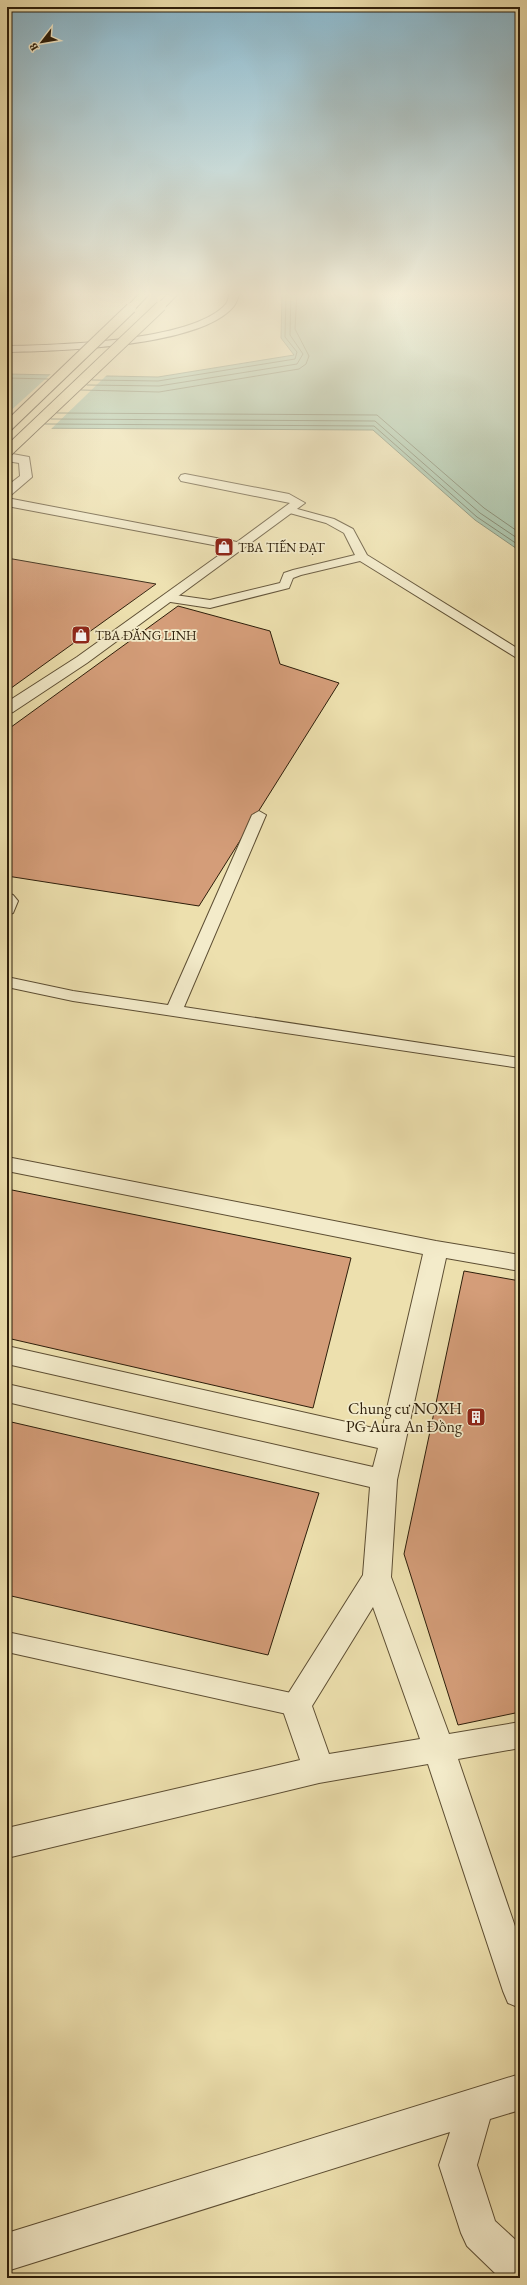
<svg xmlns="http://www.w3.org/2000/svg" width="527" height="2285" viewBox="0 0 527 2285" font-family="'EB Garamond',serif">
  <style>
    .water { fill: #9abea6; stroke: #6e7e68 }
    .pier { fill: #ede0ae }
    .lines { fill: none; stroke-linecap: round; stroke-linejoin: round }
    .shore { stroke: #646e58; stroke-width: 1 }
    .building { fill: #d49d79; stroke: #2d1e0a }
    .service-casing { stroke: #5d4e33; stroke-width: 2 }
    .minor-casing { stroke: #5d4e33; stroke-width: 2 }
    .secondary-casing { stroke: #2d1e0a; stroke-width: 2 }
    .trunk-casing { stroke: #2d1e0a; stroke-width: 2 }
    .service { fill: #f3ebca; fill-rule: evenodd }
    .minor { fill: #f3ebca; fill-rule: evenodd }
    .secondary { fill: #f3ebca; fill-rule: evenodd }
    .trunk { fill: #ede0ae; fill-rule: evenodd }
    .trunk-bridge-casing { stroke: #2d1e0a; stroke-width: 12; stroke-linecap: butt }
    .trunk-bridge { stroke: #ede0ae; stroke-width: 10 }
    .labels { text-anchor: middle; stroke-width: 3.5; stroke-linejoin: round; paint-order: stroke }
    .far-poi-label { font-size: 13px; fill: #2d1e0a; stroke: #f3ebca; text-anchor: start }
    .poi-label { font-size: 16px; fill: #2d1e0a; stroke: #f3ebca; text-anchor: end }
  </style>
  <rect width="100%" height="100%" fill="#ede0ae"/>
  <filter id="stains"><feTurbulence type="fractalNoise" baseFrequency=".005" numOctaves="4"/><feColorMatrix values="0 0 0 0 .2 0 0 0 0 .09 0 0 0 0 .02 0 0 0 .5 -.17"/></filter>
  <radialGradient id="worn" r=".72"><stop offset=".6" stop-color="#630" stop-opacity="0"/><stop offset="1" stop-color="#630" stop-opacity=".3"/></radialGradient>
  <path class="water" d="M 282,292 L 520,292 L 520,551 L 475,520 L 373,430 L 7,428 L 7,374 L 158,377 L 294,355 L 281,338 Z"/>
  <path class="pier" d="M 52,373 L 108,374 L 50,430 L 7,430 L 7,414 Z"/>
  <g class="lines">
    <g class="shore">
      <path d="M 7,378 L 48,379"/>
      <path d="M 92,380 L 158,381 L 295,359 L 297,352 L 285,337 L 286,292"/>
      <path d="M 87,385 L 159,386 L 297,364 L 303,354 L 290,335 L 291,292"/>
      <path d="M 81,390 L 159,392 L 299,369 L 306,364 L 309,356 L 295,329 L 297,292"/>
      <path d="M 57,413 L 377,415 L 484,508 L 520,533"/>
      <path d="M 51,419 L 375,421 L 480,513 L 520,540"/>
      <path d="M 45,424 L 374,426 L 477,517 L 520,546"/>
    </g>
  </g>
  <g class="building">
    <path d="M 7,558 L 156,584 L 7,691 Z"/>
    <path d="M 178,606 L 270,631 L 280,664 L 339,683 L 199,906 L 7,876 L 7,730 Z"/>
    <path d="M 7,1189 L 351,1258 L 313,1408 L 7,1338 Z"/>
    <path d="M 464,1271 L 520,1281 L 520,1712 L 458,1725 L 404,1554 Z"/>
    <path d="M 7,1421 L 319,1493 L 268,1655 L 7,1595 Z"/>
  </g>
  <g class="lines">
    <g class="service-casing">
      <g id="service">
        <path d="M 290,507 L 334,519 L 353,529 L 367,555 L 520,650 L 520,660 L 360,561 L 301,575 L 293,578 L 289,588 L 210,608 L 164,601 L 162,598 L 168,594 L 210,600 L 280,583 L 284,573 L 293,570 L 355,555 L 344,533 L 326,523 L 286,512 L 285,510 Z"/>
        <path d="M 259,811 L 266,815 L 184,1007 L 520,1058 L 520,1068 L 73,1001 L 7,987 L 7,977 L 73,991 L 168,1005 L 252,815 Z"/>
        <path d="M 7,893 L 13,895 L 18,901 L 13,913 L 7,915 Z"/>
        <path d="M 7,1632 L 296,1694 L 305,1697 L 309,1705 L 305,1713 L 296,1716 L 7,1652 Z"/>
      </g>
    </g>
    <g class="minor-casing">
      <g id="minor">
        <path d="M 7,453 L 29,457 L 32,477 L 11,495 L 7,496 L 7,486 L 20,476 L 19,463 L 7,461 Z"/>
        <path d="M 185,474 L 289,494 L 305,503 L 87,663 L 13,712 L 7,714 L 7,702 L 77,657 L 229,548 L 7,506 L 7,498 L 237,542 L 290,503 L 181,481 L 179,478 L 181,475 Z"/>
        <path d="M 7,1157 L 436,1241 L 520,1255 L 520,1271 L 446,1258 L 397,1480 L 391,1577 L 449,1734 L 520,1722 L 520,1748 L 458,1759 L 520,1941 L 520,2008 L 508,2003 L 503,1991 L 428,1764 L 319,1783 L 7,1858 L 7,1828 L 300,1760 L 281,1705 L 363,1575 L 370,1487 L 7,1402 L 7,1384 L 373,1467 L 378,1448 L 7,1364 L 7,1346 L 382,1430 L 423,1254 L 7,1171 ZM 373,1607 L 420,1739 L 329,1754 L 312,1706 Z"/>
        <path d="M 520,2074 L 520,2110 L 490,2119 L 477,2165 L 495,2221 L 520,2244 L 520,2278 L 500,2278 L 467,2246 L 461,2233 L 439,2165 L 450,2132 L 7,2271 L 7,2233 Z"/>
      </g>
    </g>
    <g class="secondary-casing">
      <path id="secondary" d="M 230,292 L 240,292 C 238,297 237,302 234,306 C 201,347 57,351 7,352 L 7,346 C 56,345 193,342 226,304 C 228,301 229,296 230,292 Z"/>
    </g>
    <g class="trunk-casing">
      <g id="trunk">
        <path d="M 141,292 L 151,292 L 134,310 L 128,310 L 128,306 Z"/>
        <path d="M 170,292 L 180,292 L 164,308 L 158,308 L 158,304 Z"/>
      </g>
    </g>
    <use href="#service" class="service"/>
    <use href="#minor" class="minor"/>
    <use href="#secondary" class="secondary"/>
    <use href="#trunk" class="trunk"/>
    <g class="trunk-bridge-casing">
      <g id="trunk-bridge">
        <path d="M 7,427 L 131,308"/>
        <path d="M 7,452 L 161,306"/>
      </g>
    </g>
    <use href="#trunk-bridge" class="trunk-bridge"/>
  </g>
  <linearGradient id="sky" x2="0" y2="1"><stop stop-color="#89b8ce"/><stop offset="0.48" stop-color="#f7f1db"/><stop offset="1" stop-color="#f7f1db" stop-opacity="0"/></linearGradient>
  <rect width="527" height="612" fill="url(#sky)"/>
  <defs>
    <g id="shop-square" transform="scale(1)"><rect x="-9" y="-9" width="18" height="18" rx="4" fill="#8f2418" stroke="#f3ebca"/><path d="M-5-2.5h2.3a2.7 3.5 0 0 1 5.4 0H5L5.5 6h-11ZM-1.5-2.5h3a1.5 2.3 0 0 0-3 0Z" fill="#fff"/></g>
    <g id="building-square" transform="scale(1)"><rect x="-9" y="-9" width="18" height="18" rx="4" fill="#8f2418" stroke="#f3ebca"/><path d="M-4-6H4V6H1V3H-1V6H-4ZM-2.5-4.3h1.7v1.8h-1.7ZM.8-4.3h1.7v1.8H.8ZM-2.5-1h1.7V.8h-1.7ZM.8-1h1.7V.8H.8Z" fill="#fff"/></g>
  </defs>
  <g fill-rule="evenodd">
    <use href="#shop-square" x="224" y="547"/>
    <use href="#shop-square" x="81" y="635"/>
    <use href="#building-square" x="476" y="1417"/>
  </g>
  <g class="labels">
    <g class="far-poi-label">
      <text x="238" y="552">TBA TIẾN ĐẠT</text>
      <text x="95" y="640">TBA ĐĂNG LINH</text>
    </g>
    <g class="poi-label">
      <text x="462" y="1414">Chung cư NOXH<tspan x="462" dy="18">PG Aura An Đồng</tspan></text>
    </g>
  </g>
  <rect width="527" height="2285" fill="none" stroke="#ede0ae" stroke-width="24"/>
  <rect x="8" y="8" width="511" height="2269" fill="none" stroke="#2d1e0a" stroke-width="2"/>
  <rect x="12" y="12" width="503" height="2261" fill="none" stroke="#2d1e0a"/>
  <g transform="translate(42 42) rotate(239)" stroke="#f3ebca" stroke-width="3" paint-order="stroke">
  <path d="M0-3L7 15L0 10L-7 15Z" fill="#2d1e0a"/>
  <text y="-6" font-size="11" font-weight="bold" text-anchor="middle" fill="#2d1e0a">B</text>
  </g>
  <rect width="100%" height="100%" filter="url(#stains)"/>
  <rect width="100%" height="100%" fill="url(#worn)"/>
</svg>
